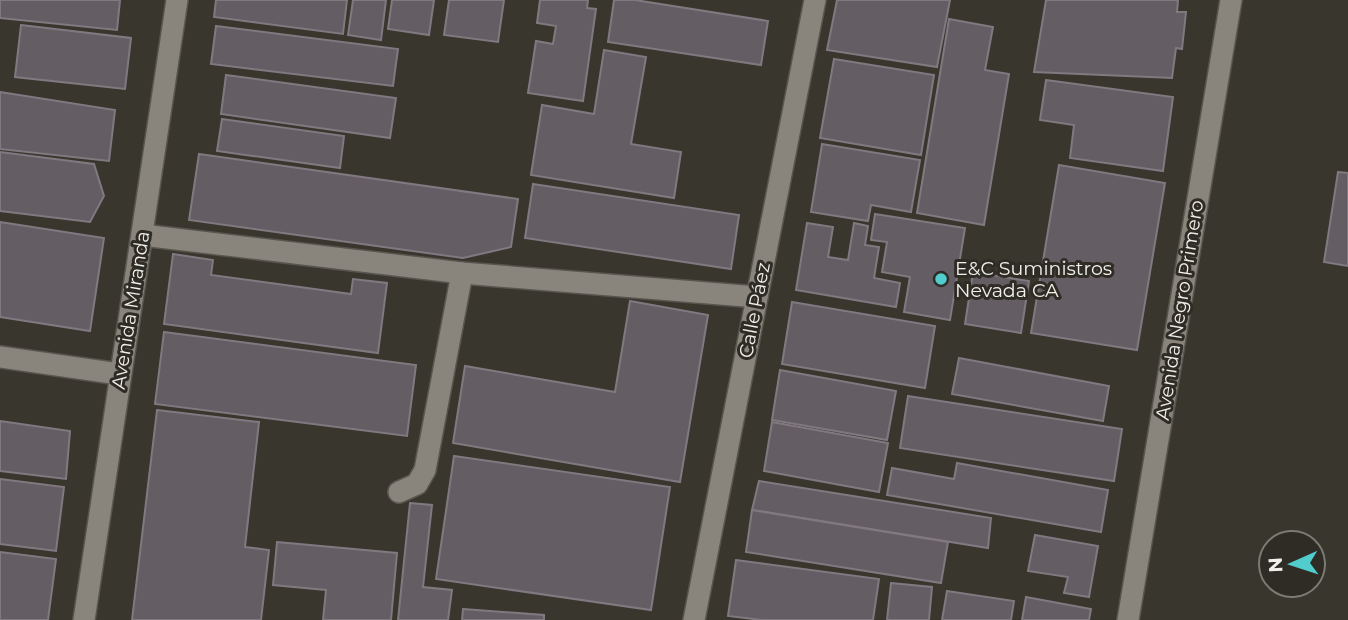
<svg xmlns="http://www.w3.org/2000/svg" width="1348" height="620" viewBox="0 0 1348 620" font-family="Montserrat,sans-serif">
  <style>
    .building { fill: #645d63; stroke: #817980; stroke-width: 2 }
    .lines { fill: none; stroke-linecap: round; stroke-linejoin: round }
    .minor-casing { stroke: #57554e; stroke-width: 24 }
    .minor { stroke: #89857c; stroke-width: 21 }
    .poi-dot { fill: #52cdce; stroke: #2f2c25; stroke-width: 2.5 }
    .labels { text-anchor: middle; stroke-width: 6; stroke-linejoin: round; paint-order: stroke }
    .poi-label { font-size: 19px; fill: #f2f0eb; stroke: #2f2c25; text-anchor: start }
    .street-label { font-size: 19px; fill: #f2f0eb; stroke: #2f2c25 }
  </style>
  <rect width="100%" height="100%" fill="#39362e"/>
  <g class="building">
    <path d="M 0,0 L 120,0 L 117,30 L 0,18 Z"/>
    <path d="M 216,0 L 347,0 L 343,34 L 214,17 Z"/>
    <path d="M 353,0 L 386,0 L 381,40 L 348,35 Z"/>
    <path d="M 392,0 L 434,0 L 429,35 L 388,29 Z"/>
    <path d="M 449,0 L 504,0 L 498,42 L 444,35 Z"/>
    <path d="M 540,0 L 588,0 L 587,8 L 596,9 L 583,101 L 528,93 L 536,41 L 553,44 L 556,26 L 537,23 Z"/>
    <path d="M 614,0 L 635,0 L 768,21 L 761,65 L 608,42 Z"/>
    <path d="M 837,0 L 950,0 L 937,67 L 827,50 Z"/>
    <path d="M 1046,0 L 1178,0 L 1177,12 L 1186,12 L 1182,49 L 1176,48 L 1172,78 L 1034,72 Z"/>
    <path d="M 949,19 L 993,27 L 985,70 L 1009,74 L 984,225 L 917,213 Z"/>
    <path d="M 21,25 L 131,38 L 125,89 L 15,77 Z"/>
    <path d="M 216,26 L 398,49 L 393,86 L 211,64 Z"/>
    <path d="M 604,50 L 646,57 L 631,144 L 681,152 L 674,198 L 531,175 L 542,105 L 594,114 Z"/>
    <path d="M 834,59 L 934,75 L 921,155 L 820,138 Z"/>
    <path d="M 226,75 L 396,98 L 390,138 L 221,114 Z"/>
    <path d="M 1046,80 L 1173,97 L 1163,171 L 1070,158 L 1074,125 L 1040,120 Z"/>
    <path d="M 0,92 L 115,110 L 109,161 L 0,149 Z"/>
    <path d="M 222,119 L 344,136 L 340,168 L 217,151 Z"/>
    <path d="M 822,144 L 920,160 L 911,212 L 871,205 L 868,221 L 811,212 Z"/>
    <path d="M 0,152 L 94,164 L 104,196 L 90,222 L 0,211 Z"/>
    <path d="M 199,154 L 518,199 L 511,247 L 463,258 L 189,220 Z"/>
    <path d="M 1059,165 L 1165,183 L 1137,350 L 1031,333 Z"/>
    <path d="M 1338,172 L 1348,173 L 1348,266 L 1324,262 Z"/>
    <path d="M 533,184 L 739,215 L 731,269 L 525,238 Z"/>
    <path d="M 875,214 L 965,228 L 950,320 L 904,312 L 910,277 L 882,272 L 887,242 L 871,240 Z"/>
    <path d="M 0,222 L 104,238 L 90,331 L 0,317 Z"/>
    <path d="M 807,223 L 833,227 L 828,257 L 848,260 L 854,223 L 868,226 L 865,245 L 879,247 L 874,278 L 900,283 L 896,307 L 796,290 Z"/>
    <path d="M 173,254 L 213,260 L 211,275 L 351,294 L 353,279 L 387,283 L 378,353 L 164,324 Z"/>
    <path d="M 973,272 L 1029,281 L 1021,333 L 965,324 Z"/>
    <path d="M 630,301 L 708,315 L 680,482 L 453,443 L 465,366 L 615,392 Z"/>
    <path d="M 792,302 L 935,326 L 925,388 L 782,364 Z"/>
    <path d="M 164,332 L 416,365 L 407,436 L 155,404 Z"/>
    <path d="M 959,358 L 1109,386 L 1103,421 L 952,394 Z"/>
    <path d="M 780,370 L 896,391 L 887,440 L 772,420 Z"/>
    <path d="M 908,396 L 1122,429 L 1114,481 L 900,448 Z"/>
    <path d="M 157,410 L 259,422 L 245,547 L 269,550 L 261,620 L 132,620 Z"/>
    <path d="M 0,421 L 70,431 L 66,479 L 0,471 Z"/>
    <path d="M 772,422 L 888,443 L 879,492 L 764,471 Z"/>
    <path d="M 454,456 L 670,487 L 651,610 L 436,579 Z"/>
    <path d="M 957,463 L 1108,490 L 1101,532 L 887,495 L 892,468 L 954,479 Z"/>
    <path d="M 0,479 L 64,487 L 56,551 L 0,544 Z"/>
    <path d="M 759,481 L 991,518 L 988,548 L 752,510 Z"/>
    <path d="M 410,503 L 432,505 L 423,587 L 452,590 L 448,620 L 398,620 Z"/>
    <path d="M 752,510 L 948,542 L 941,583 L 746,552 Z"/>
    <path d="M 1035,535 L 1098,546 L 1089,597 L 1064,593 L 1068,577 L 1028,571 Z"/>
    <path d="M 277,542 L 397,553 L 391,620 L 323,620 L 326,590 L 273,585 Z"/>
    <path d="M 0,552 L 56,559 L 48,620 L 0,620 Z"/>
    <path d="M 736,560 L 879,579 L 873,620 L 762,620 L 728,616 Z"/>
    <path d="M 891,583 L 932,587 L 929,620 L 887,620 Z"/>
    <path d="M 947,591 L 1014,601 L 1011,620 L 942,620 Z"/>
    <path d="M 1026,597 L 1091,609 L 1089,620 L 1022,620 Z"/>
    <path d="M 463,609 L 544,615 L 544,620 L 462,620 Z"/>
  </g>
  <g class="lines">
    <g class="minor-casing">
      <g id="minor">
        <path d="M 142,235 L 462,273 L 757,297"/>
        <path d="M 0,357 L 119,374"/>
        <path d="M 399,492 L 417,484 L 425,470 L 462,273"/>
        <path d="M 84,620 L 177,0"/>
        <path d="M 694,620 L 815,0"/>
        <path d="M 1128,620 L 1231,0"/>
      </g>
    </g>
    <use href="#minor" class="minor"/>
  </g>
  <circle class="poi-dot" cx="941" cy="279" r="7"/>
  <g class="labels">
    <g class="poi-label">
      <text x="955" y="275">E&amp;C Suministros<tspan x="955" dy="22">Nevada CA</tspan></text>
    </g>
    <g class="street-label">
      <text transform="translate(130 310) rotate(-81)" y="7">Avenida Miranda</text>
      <text transform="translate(754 310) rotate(-79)" y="7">Calle Páez</text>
      <text transform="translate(1179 310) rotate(-81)" y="7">Avenida Negro Primero</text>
    </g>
  </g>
  <g transform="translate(1292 564) rotate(267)"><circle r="33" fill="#2f2c25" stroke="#7d7a74" stroke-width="2"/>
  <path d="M0-5L12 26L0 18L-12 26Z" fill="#52cdce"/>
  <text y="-10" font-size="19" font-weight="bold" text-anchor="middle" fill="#f2f0eb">N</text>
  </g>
</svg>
